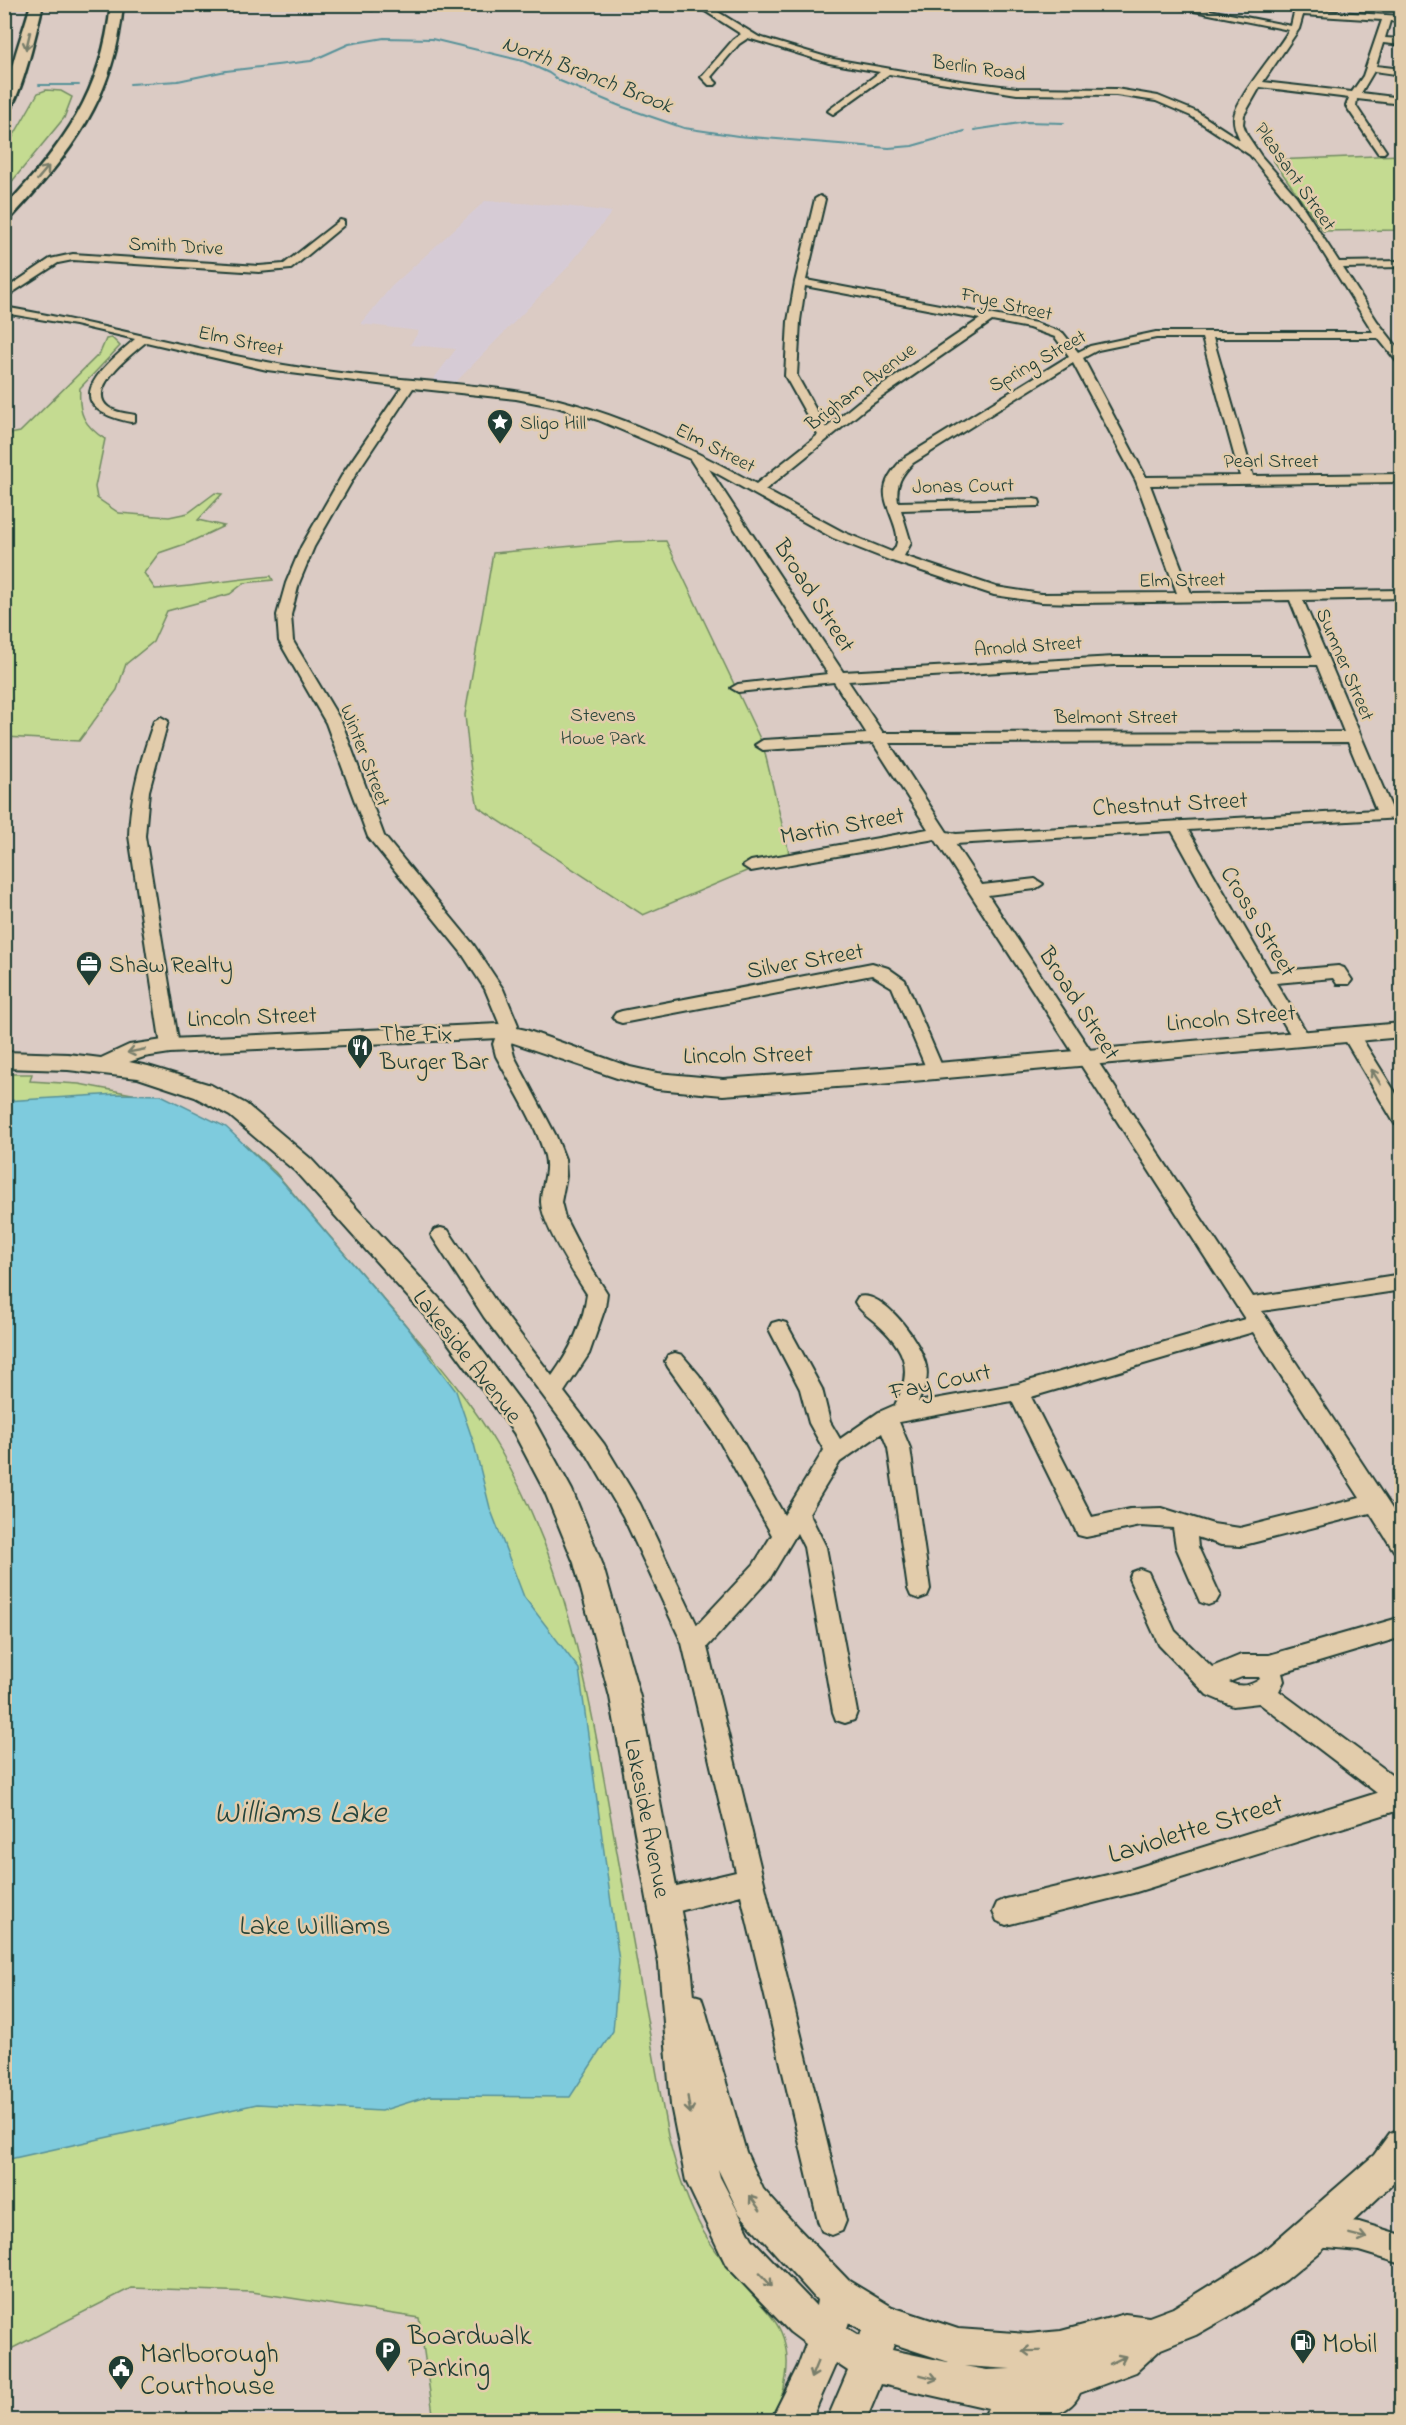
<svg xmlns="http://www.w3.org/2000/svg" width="1406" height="2425" viewBox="0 0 1406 2425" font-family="'Indie Flower',sans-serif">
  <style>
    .built { fill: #d6cbd5 }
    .green { fill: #c4db91; stroke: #728c62; stroke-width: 1.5 }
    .water { fill: #7ecbdd; stroke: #589299; stroke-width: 1.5 }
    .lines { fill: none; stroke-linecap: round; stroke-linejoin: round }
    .stream { stroke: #589299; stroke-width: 2 }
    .minor-casing { stroke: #1f3d34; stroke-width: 4 }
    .major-casing { stroke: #1f3d34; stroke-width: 4 }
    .highway-casing { stroke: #1f3d34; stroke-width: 5 }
    .minor { fill: #e2ccab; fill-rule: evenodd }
    .major { fill: #e2ccab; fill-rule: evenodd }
    .highway { fill: #e2ccab; fill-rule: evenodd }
    .oneway { stroke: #777d6a }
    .labels { text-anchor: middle; stroke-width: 5; stroke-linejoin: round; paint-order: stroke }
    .far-street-label { font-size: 20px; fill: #1f3d34; stroke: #e2ccab }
    .far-poi-label { font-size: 20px; fill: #1f3d34; stroke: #e2ccab; text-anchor: start }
    .far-park-label { font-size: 20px; fill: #274539; stroke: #e2ccab }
    .far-water-label { font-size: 22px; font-style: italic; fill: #24443c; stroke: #e2ccab }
    .street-label { font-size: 24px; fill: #1f3d34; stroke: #e2ccab }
    .poi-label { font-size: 24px; fill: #1f3d34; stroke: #e2ccab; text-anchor: start }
    .near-street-label { font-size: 28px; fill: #1f3d34; stroke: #e2ccab }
    .near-park-label { font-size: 28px; fill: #274539; stroke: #e2ccab }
    .near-poi-label { font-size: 28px; fill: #1f3d34; stroke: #e2ccab; text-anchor: start }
    .near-water-label { font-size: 32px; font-style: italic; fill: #24443c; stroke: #e2ccab }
  </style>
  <rect width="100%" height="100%" fill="#dbcbc4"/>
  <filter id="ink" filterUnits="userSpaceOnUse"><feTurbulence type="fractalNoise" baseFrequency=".0167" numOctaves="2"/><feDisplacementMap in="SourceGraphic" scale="12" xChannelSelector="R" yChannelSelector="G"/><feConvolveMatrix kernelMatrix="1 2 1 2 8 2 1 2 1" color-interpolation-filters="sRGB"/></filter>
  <g filter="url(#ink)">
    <path class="built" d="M 485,201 L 557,205 L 612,212 L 567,268 L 454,384 L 432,381 L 456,349 L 410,345 L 419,331 L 361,324 L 391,287 Z"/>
    <g class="green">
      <path d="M 46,90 L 61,91 L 72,97 L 64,118 L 5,190 L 5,151 L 38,93 Z"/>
      <path d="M 1401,155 L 1401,230 L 1323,231 L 1273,160 Z"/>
      <path d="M 112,338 L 120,346 L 80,388 C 78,413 84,426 105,439 L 95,487 L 97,498 L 119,513 L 169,517 L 188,513 L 215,493 L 222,494 L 198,520 L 224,526 L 188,543 L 159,553 L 144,573 L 155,589 C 194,587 232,579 271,576 L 273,580 L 244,583 L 230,594 L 167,611 L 153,642 L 126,664 L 117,690 L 79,741 L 5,737 L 5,435 L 20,432 L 100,353 L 106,339 Z"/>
      <path d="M 666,541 L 763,745 L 789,853 L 643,915 L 478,807 L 471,772 L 465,715 L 493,553 L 620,542 Z"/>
      <path d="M 4,1074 L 32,1074 L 30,1081 L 79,1084 L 148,1097 L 245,1145 L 275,1172 C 314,1218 354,1265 394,1311 C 432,1356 471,1400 501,1452 C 570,1573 589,1695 613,1830 C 631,1932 649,2034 668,2136 C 676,2168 687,2202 703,2231 C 715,2252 731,2271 747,2289 C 759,2303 774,2316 781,2332 C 793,2359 786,2397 770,2420 L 434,2420 L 419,2318 L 252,2292 L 131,2288 L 5,2352 Z"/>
    </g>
    <path class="water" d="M 117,1094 L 161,1095 L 226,1127 L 281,1180 L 408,1328 L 456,1391 L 474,1444 L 490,1508 L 524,1597 L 579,1669 L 619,1961 L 613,2031 L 570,2097 L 429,2096 L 381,2111 L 257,2104 L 5,2160 L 5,1101 Z"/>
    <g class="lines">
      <g class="stream">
        <path d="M 130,84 L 178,81 L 226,71 L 311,61 L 349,44 L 384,38 L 432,39 L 523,61 L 549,73 L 560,81 L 620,106 L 684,128 L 738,136 L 889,148 L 912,146 L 965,131"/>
        <path d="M 39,85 L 79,85"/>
        <path d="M 974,130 L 1026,122 L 1064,123"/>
      </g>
      <g class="minor-casing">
        <g id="minor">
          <path d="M 371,4 L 386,4 L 372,10 L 368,7 Z"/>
          <path d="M 694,4 L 705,4 L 759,37 L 833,59 L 961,81 L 1017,88 L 1116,89 L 1158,96 L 1197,112 L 1240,140 C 1237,133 1233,125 1234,117 C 1237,96 1276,53 1289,30 L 1159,4 L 1179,4 L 1291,26 L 1296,4 L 1304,4 L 1304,10 L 1402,16 L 1402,22 L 1390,21 L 1385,38 L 1402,39 L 1402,45 L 1383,43 L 1376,66 L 1402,69 L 1402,75 L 1374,71 L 1361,93 L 1402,98 L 1402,104 L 1357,99 L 1356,106 L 1386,151 L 1384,153 L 1378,153 L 1346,106 L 1349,98 L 1260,87 L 1244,115 L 1243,124 L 1247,135 L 1261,156 L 1296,196 L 1339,262 L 1402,261 L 1402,267 L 1343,268 L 1377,321 L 1402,353 L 1402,364 L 1398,363 L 1378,338 L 1213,338 L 1253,476 L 1402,474 L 1402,482 L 1150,485 L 1191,593 L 1402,590 L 1402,598 L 1303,600 L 1392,809 L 1402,808 L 1402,818 L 1188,830 L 1270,972 L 1338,966 L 1344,968 L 1352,980 L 1349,984 L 1337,984 L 1333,978 L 1276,983 L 1310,1038 L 1307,1042 L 1295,1042 L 1215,909 L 1172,831 L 955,844 L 982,885 L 1035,879 L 1043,884 L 1035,889 L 988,895 L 1253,1297 L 1402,1274 L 1402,1290 L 1262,1311 L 1402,1524 L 1402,1553 L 1394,1551 L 1370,1513 L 1240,1546 L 1221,1545 L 1197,1537 L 1198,1547 L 1220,1595 L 1216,1602 L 1208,1605 L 1200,1602 L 1176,1547 L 1173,1528 L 1141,1526 L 1086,1537 L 1078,1535 L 1012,1401 L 899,1422 L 910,1448 L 930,1589 L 927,1596 L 919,1599 L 911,1596 L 908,1589 L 888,1448 L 882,1433 L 840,1462 L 809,1513 L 826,1547 L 857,1712 L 854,1720 L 845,1723 L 836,1720 L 833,1712 L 804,1547 L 797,1533 L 770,1578 L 707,1647 L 846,2221 L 842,2231 L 832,2235 L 822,2231 L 818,2221 L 741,1895 L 664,1915 L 655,1911 L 651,1902 L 655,1893 L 664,1889 L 736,1872 L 682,1643 L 623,1516 L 588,1456 L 484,1317 L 431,1235 L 434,1230 L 441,1228 L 448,1230 L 498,1305 L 552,1376 C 570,1351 583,1325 587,1294 C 574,1274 542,1225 541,1202 C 541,1187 549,1173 545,1156 C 535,1121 513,1088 496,1056 L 493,1044 L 500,1025 L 485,989 L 461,952 L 368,837 L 326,723 L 279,641 L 277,615 L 286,583 L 301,547 L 344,472 L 402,387 L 267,370 L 146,342 C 133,353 85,389 108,407 C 116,413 127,413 135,415 L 135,421 L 131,422 C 56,406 100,370 135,339 L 75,325 L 4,313 L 4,307 C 93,322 179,346 267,362 C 349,378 433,379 515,391 C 601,404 681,443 756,484 L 818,435 L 785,376 L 788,321 L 795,282 L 815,199 L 820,196 L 825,199 L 806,280 L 1036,323 L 1063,333 L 1078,352 L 1090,346 L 1156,332 L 1373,332 L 1302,219 L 1250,155 L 1191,116 L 1156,101 L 1116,95 L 1017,94 L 889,74 L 833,114 L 828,111 L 830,109 L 880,72 L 829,63 L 748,38 L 739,44 L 711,77 L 717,83 L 715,85 L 709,85 L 701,77 L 733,40 L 741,34 ZM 1303,15 L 1382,20 L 1363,76 L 1352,92 L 1263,82 L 1299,29 ZM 805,286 L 980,319 L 858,402 L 826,428 L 797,376 L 800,321 ZM 992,321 L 1029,328 L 1055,337 L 1069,356 L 905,457 C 896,466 886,477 885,489 C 882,508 908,536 892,552 L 843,532 L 765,490 L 866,408 ZM 1156,338 L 1202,338 L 1240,476 L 1146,477 L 1083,358 L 1098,350 ZM 1073,363 L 1136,481 L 1177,593 L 1041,594 L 996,587 L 904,556 L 911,543 L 901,510 L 1039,506 L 1040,503 L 1039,500 L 1034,499 L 898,502 C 895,485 902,474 913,463 ZM 413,388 L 516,399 L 557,407 L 598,420 L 690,459 L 828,674 L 738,684 L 731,688 L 738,692 L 834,682 L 867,734 L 763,740 L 755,745 L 763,750 L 873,743 L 928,829 L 751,861 L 743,866 L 751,871 L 935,839 L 1245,1319 L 1018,1384 L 918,1402 C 924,1390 929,1379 926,1366 C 922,1343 883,1289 858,1297 L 855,1302 C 859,1310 868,1316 875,1322 C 905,1348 914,1369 895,1405 L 879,1412 L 840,1439 L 830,1422 L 822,1389 L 786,1323 L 779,1321 L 772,1323 L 769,1329 L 800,1389 L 809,1423 L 824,1450 L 784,1515 L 741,1439 L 699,1375 L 682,1355 L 675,1353 L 668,1355 L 665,1361 L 668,1367 L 713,1430 L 772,1535 L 754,1564 L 697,1625 L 640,1504 L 604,1444 L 564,1392 L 589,1354 L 605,1308 L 607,1293 L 588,1263 L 565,1218 L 561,1202 L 566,1176 L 565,1159 L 556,1136 L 514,1056 L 511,1044 L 518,1025 L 503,989 L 473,944 L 384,836 L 342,723 L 293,641 L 291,615 L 299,583 L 314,547 L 357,472 ZM 709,469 L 833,538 L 889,560 L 994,595 L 1041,602 L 1078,603 L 1290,600 L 1313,657 L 1115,657 L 843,672 ZM 1115,665 L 1317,665 L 1344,732 L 883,733 L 848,681 ZM 1348,742 L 1376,810 L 956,834 L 947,832 L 889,743 ZM 1253,1332 L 1360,1498 L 1240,1528 L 1213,1524 L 1162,1508 L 1130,1509 L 1092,1517 L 1031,1397 Z"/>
          <path d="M 340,220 L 344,221 L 344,225 L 291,269 L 259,272 L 73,260 L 58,263 L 4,298 L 4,290 L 50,259 L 73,254 L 259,266 L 284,264 Z"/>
          <path d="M 161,717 L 168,721 L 149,791 L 145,836 L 179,1046 L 176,1050 L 164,1050 L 161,1046 L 129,836 C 130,795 141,759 154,721 Z"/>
          <path d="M 872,963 L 888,968 L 905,980 L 944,1071 L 941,1075 L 935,1077 L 929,1075 L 892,987 L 872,975 L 622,1023 L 616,1021 L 613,1017 L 616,1013 L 622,1011 Z"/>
          <path d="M 1351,1029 L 1357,1031 L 1402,1103 L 1402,1125 L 1395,1124 L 1342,1035 L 1345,1031 Z"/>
          <path d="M 1140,1569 L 1148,1572 L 1175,1631 L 1212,1667 L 1241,1655 L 1269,1655 L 1402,1617 L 1402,1637 L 1282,1673 L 1284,1681 L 1279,1691 L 1402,1782 L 1402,1809 L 1133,1893 L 1006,1925 L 997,1921 L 993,1912 L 997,1903 L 1006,1899 L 1133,1869 L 1377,1793 L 1259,1703 L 1233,1706 L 1207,1695 L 1159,1645 L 1129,1579 L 1132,1572 ZM 1242,1677 L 1259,1677 L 1260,1679 C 1251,1686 1239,1688 1229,1682 Z"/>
          <path d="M 1327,2218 L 1359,2222 L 1402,2235 L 1402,2264 L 1359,2251 L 1316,2247 L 1306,2243 L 1302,2233 L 1306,2223 L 1316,2219 Z"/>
        </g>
      </g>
      <g class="major-casing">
        <path id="major" d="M 1402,1023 L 1402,1037 L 879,1084 L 723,1095 L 657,1089 L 617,1078 L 499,1038 L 170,1053 L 144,1057 L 129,1062 L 148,1066 L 211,1085 L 246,1104 L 311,1159 L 461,1322 L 532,1417 L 572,1490 L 602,1563 L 640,1697 L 691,1964 L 694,1995 L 701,1997 L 705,2009 L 746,2152 L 763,2189 L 798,2228 L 849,2281 L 892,2307 L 958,2329 L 1028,2334 L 1061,2331 L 1125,2314 L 1149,2317 L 1173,2308 L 1260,2254 L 1374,2155 L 1390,2133 L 1402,2128 L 1402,2175 L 1398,2179 L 1326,2247 L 1286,2280 L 1242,2309 L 1196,2335 L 1161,2349 L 1136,2372 L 1080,2393 C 1066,2425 1013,2420 983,2420 L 988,2408 L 881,2384 L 866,2420 L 827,2420 L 848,2371 L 836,2363 L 811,2420 L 771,2420 L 798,2366 L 806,2344 L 790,2332 L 726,2265 L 686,2181 L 671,2105 L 659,1964 L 610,1697 L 574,1563 L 545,1492 L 514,1433 L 443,1336 L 295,1171 L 230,1116 L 195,1097 L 138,1078 L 68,1070 L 4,1068 L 4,1052 L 68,1054 L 101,1058 L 129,1045 L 170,1039 L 499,1024 L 526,1030 L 630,1067 L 657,1073 L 723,1079 L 879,1068 ZM 718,2169 L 739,2213 L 817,2300 L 816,2306 L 752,2239 L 720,2177 ZM 849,2322 L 862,2330 L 860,2336 L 847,2328 ZM 894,2344 L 952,2363 L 892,2350 ZM 964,2366 L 1011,2369 L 987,2370 Z"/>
      </g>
      <g class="highway-casing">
        <g id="highway">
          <path d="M 31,4 L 43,4 C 38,23 20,109 4,114 C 4,82 22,37 31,4 Z"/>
          <path d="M 111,4 L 123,4 C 115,98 71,153 9,220 L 4,221 L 4,208 C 64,144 102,93 111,4 Z"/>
        </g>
      </g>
      <use href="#minor" class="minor"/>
      <use href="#major" class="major"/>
      <use href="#highway" class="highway"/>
    </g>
    <defs><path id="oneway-shaft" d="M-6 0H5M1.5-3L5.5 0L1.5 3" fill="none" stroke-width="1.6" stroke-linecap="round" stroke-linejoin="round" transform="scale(1.5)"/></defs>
    <g class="oneway">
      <use href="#oneway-shaft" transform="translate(28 41) rotate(103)"/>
      <use href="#oneway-shaft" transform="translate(43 173) rotate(-50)"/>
      <use href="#oneway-shaft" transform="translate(136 1051) rotate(169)"/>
      <use href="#oneway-shaft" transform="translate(1376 1077) rotate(-121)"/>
      <use href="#oneway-shaft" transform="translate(689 2105) rotate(81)"/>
      <use href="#oneway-shaft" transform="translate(755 2203) rotate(-125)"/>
      <use href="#oneway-shaft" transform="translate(1358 2236) rotate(14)"/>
      <use href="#oneway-shaft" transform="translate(766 2280) rotate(47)"/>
      <use href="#oneway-shaft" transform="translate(1031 2351) rotate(179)"/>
      <use href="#oneway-shaft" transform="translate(1118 2360) rotate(-26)"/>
      <use href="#oneway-shaft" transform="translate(814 2370) rotate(112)"/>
      <use href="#oneway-shaft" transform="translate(929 2377) rotate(14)"/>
    </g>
  </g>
  <defs>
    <g id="sight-pin" transform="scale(1.35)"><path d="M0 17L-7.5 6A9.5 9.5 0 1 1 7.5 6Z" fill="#1f3d34" stroke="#e2ccab"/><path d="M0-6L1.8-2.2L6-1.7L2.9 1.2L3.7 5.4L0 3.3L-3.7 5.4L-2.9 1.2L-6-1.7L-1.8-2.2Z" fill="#fff"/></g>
    <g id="office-pin" transform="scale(1.35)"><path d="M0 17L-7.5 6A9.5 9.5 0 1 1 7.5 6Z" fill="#1f3d34" stroke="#e2ccab"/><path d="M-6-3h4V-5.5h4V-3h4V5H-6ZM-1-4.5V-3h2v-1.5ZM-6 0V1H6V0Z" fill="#fff"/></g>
    <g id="restaurant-pin" transform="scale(1.35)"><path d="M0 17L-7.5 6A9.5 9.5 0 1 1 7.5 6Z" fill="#1f3d34" stroke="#e2ccab"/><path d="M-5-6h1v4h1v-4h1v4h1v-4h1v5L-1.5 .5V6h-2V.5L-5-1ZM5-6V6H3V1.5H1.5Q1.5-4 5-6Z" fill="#fff"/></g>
    <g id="fuel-pin" transform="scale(1.35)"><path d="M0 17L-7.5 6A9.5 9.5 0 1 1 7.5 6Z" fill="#1f3d34" stroke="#e2ccab"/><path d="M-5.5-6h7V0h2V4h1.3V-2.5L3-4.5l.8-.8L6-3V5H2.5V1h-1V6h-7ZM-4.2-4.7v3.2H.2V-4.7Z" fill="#fff"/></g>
    <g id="parking-pin" transform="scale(1.35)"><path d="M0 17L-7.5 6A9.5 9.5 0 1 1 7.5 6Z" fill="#1f3d34" stroke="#e2ccab"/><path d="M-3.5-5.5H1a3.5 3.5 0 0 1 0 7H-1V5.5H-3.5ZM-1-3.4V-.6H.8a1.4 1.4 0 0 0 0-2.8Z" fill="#fff"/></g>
    <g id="civic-pin" transform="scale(1.35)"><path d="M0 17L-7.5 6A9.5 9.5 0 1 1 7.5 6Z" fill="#1f3d34" stroke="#e2ccab"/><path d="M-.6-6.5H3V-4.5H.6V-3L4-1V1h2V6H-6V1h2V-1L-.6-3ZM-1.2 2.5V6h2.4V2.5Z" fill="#fff"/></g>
  </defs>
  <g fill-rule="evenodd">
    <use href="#sight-pin" x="500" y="422"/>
    <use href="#office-pin" x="89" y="964"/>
    <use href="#restaurant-pin" x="360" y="1047"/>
    <use href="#fuel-pin" x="1303" y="2342"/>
    <use href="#parking-pin" x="388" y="2350"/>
    <use href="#civic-pin" x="121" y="2368"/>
  </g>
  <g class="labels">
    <g class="far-street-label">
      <text transform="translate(979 67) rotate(8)" y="7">Berlin Road</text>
      <text transform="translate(1296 176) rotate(55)" y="7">Pleasant Street</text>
      <text transform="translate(176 245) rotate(3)" y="7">Smith Drive</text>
      <text transform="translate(1007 303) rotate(13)" y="7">Frye Street</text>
      <text transform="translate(241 340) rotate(12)" y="7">Elm Street</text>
      <text transform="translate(1037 360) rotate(-29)" y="7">Spring Street</text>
      <text transform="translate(860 386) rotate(-37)" y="7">Brigham Avenue</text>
      <text transform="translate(716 447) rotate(27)" y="7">Elm Street</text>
      <text x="1271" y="467">Pearl Street</text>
      <text transform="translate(963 485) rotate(-1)" y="7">Jonas Court</text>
      <text transform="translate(1182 579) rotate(-1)" y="7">Elm Street</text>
      <text transform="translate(1028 645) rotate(-4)" y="7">Arnold Street</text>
      <text transform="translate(1346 664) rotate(67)" y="7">Sumner Street</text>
      <text x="1116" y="723">Belmont Street</text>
      <text transform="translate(366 755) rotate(69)" y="7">Winter Street</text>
    </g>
    <g class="far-poi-label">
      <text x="520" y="429">Sligo Hill</text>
    </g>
    <g class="far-park-label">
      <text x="603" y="721">Stevens<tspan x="603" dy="23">Howe Park</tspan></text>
    </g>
    <g class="far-water-label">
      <text transform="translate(588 73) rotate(21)" y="8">North Branch Brook</text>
    </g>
    <g class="street-label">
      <text transform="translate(815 595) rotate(57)" y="8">Broad Street</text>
      <text transform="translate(1170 803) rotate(-3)" y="8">Chestnut Street</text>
      <text transform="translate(842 825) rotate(-10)" y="8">Martin Street</text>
      <text transform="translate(1259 921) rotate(59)" y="8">Cross Street</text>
      <text transform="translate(805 960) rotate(-10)" y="8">Silver Street</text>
      <text transform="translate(1080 1003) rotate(57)" y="8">Broad Street</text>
      <text transform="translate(252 1016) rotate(-2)" y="8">Lincoln Street</text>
      <text transform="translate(1231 1017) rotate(-5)" y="8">Lincoln Street</text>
      <text transform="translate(748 1054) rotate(-1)" y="8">Lincoln Street</text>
      <text transform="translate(468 1356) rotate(52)" y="8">Lakeside Avenue</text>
      <text transform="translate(940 1381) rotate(-12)" y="8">Fay Court</text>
      <text transform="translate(648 1818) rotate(79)" y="8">Lakeside Avenue</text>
    </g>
    <g class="poi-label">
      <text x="109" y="972">Shaw Realty</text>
      <text x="380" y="1041">The Fix<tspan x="380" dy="28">Burger Bar</tspan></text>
    </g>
    <g class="near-street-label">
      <text transform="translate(1195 1827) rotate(-17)" y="10">Laviolette Street</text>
    </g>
    <g class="near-park-label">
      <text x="315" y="1934">Lake Williams</text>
    </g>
    <g class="near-poi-label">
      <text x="408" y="2344">Boardwalk<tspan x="408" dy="32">Parking</tspan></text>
      <text x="1322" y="2352">Mobil</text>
      <text x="140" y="2362">Marlborough<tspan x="140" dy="32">Courthouse</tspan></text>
    </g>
    <g class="near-water-label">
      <text x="300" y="1822">Williams Lake</text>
    </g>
  </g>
  <rect width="1406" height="2425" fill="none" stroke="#e2ccab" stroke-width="24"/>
  <rect x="12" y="12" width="1382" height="2401" fill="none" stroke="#1f3d34" stroke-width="2" filter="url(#ink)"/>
</svg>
